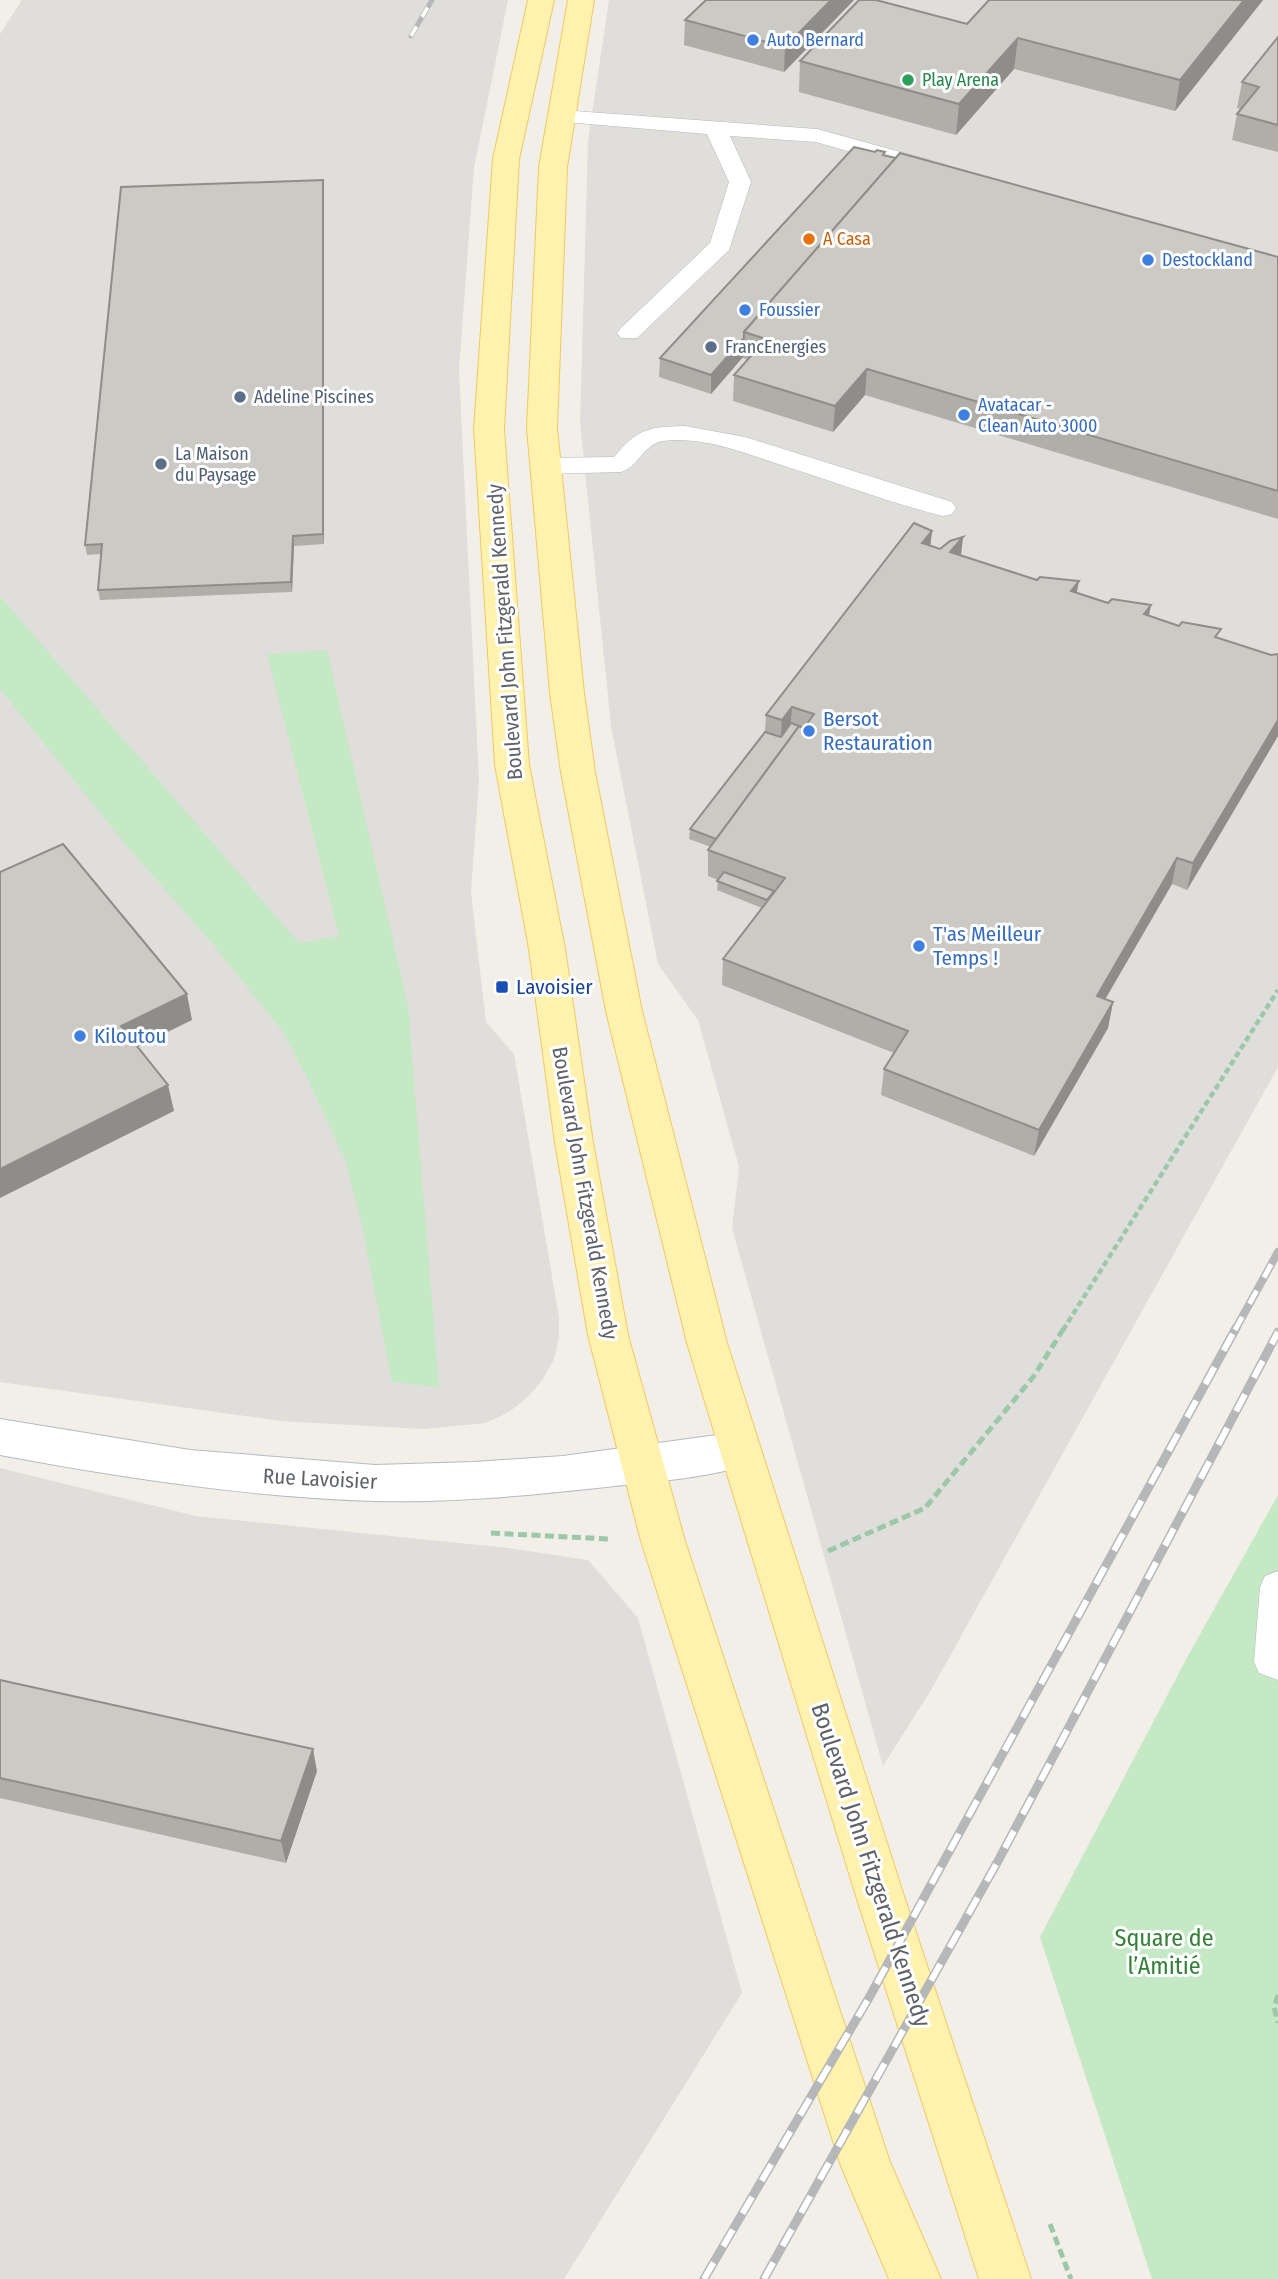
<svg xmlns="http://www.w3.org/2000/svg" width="1278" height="2279" viewBox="0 0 1278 2279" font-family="'Fira Sans Condensed',sans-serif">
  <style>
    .industrial { fill: #e0deda }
    .green { fill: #c5e8c5 }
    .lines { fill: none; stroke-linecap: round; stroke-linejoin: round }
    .lane-casing { stroke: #b5b8bc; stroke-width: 1 }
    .secondary-casing { stroke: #b6babf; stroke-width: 2 }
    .primary-casing { stroke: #f2c960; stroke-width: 2 }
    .path-far1 { stroke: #9cc7a9; stroke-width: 4.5; stroke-dasharray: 6 3.5; stroke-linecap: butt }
    .path { stroke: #9cc7a9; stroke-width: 5; stroke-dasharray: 9 4.5; stroke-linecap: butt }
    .lane { fill: #fff; fill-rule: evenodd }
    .secondary { fill: #fff; fill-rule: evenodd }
    .primary { fill: #fff2af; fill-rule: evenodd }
    .rail-far2-casing { stroke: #b6b7b8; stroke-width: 5 }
    .rail-far1-casing { stroke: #b6b7b8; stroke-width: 8 }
    .rail-casing { stroke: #b6b7b8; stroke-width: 9 }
    .rail-far2 { stroke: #fff; stroke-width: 3.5; stroke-dasharray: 11; stroke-linecap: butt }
    .rail-far1 { stroke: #fff; stroke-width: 5; stroke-dasharray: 15; stroke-linecap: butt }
    .rail { stroke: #fff; stroke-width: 6; stroke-dasharray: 19; stroke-linecap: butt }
    .wall { fill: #afaea9 }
    .shaded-wall { fill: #8f8d8a }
    .building { fill: #cccac5; stroke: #8f8d8a; stroke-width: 2 }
    .shop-dot { fill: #3f7fe0; stroke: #fff; stroke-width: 2.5 }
    .leisure-dot { fill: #2e9e5b; stroke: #fff; stroke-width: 2.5 }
    .food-dot { fill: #e8710a; stroke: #fff; stroke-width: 2.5 }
    .service-dot { fill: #5c6f8a; stroke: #fff; stroke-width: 2.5 }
    .transit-dot { fill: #1a4fb4; stroke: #fff; stroke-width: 2.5 }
    .labels { text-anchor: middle; stroke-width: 6; stroke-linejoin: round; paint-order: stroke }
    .far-shop-label { font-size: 18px; fill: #366cbe; stroke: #fff; text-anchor: start }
    .far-leisure-label { font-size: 18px; fill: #27864d; stroke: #fff; text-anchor: start }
    .far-food-label { font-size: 18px; fill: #c56008; stroke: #fff; text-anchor: start }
    .far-service-label { font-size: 18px; fill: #4e5e75; stroke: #fff; text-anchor: start }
    .street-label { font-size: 21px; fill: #5f6368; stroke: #fff }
    .shop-label { font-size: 21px; fill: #366cbe; stroke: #fff; text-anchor: start }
    .transit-label { font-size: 21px; fill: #164399; stroke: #fff; text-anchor: start }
    .near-street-label { font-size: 24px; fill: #5f6368; stroke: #fff }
    .near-park-label { font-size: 24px; fill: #348238; stroke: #fff }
  </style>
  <rect width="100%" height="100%" fill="#f1efe8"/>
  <g class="industrial">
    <path d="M 22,0 L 508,0 L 474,168 L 459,370 L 479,781 L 471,892 L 486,1022 L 514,1054 L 559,1317 L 559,1338 L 554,1359 L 543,1379 L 528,1397 L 509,1412 L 486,1423 L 423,1429 L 281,1421 L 0,1382 L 0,34 Z"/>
    <path d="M 609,0 L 1278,0 L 1278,1067 L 931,1690 L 883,1766 L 732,1228 L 739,1167 L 698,1020 L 658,964 L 611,726 L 580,422 L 588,141 Z"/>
    <path d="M 0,1468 L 196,1516 L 508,1548 L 588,1560 L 638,1618 L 742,1993 L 564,2279 L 0,2279 Z"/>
  </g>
  <g class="green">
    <path d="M 0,596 L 299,943 L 339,936 L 267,654 L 327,650 L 408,1006 L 439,1387 L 392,1382 L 362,1225 L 345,1160 L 308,1080 L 283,1032 L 211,942 L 126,845 L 0,689 Z"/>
    <path d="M 1278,1495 L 1278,2279 L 1152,2279 L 1040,1937 L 1189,1654 Z"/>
  </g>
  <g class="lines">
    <g class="lane-casing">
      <g id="lane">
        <path d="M 561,110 L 817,129 L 944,164 L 947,169 L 944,174 L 936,176 L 816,142 L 730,136 L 751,182 L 729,250 L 637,338 L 621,338 L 617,333 L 621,328 L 710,243 L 729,182 L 707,134 L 553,121 L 550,116 L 553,111 Z"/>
        <path d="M 685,426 L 745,437 L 952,502 L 956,508 L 952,514 L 943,516 C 887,502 833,481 778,464 C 742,452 701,436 663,441 C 643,444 639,467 621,472 L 546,474 L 537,471 L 534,466 L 537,461 L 546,458 L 614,457 C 638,428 649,427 685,426 Z"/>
        <path d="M 1278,1571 L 1278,1680 L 1259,1673 L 1254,1662 L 1260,1587 L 1265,1576 Z"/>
      </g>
    </g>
    <g class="secondary-casing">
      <path id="secondary" d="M 0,1419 L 190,1450 L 375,1465 L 474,1462 L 563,1456 L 739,1432 L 754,1437 L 760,1450 L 754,1463 C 705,1479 648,1482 597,1488 C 523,1496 448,1503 374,1501 C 249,1497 123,1478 0,1455 Z"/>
    </g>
    <g class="primary-casing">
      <g id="primary">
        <path d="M 528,0 L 554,0 L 519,159 L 504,429 L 529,765 L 565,949 L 593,1143 L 628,1335 L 685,1541 L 890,2162 L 941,2279 L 889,2279 L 841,2166 L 641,1541 L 588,1335 L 555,1143 L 529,949 L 495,765 L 474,429 L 493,159 Z"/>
        <path d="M 568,0 L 594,0 L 567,167 L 557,428 L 584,693 L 595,772 L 642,1011 L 727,1343 L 903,1893 L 1031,2279 L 979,2279 L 855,1893 L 687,1343 L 606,1011 L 561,772 L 550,693 L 527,428 L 539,167 Z"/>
      </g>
    </g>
    <path class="path-far1" d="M 1063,1330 L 1278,990"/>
    <g class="path">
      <path d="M 491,1533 L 608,1539"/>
      <path d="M 828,1551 L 925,1508 L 1034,1376 L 1064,1328"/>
      <path d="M 1278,1995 L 1274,2007 L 1278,2023"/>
      <path d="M 1050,2224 L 1071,2279"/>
    </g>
    <use href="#lane" class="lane"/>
    <use href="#secondary" class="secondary"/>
    <use href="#primary" class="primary"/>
    <g class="rail-far2-casing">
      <path id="rail-far2" d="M 411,36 L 432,0"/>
    </g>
    <g class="rail-far1-casing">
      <path id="rail-far1" d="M 1235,1330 L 1278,1252"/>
    </g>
    <g class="rail-casing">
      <g id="rail">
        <path d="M 704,2279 L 870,1996 L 1236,1328"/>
        <path d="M 764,2279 L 998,1861 L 1278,1332"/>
      </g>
    </g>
    <use href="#rail-far2" class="rail-far2"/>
    <use href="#rail-far1" class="rail-far1"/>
    <use href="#rail" class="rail"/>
  </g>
  <g class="wall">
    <path d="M 706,0 L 854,0 L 784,72 L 684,45 L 685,20 Z"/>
    <path d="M 989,0 L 1263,0 L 1175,111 L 1014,69 L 956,135 L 799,92 L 800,61 L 967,24 Z"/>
    <path d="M 1278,37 L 1278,152 L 1232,140 L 1237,114 L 1241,109 L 1237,108 L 1242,82 Z"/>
    <path d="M 875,152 L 885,152 L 884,155 L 1278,257 L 1278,519 L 865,395 L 833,432 L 733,401 L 734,375 L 748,360 L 743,358 L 743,357 L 711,394 L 659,377 L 660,358 Z"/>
    <path d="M 323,180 L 324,189 L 324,544 L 294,546 L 292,592 L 100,600 L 98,590 L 101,554 L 87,555 L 85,545 Z"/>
    <path d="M 932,531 L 930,546 L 940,549 L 963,537 L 961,555 L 1271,655 L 1278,654 L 1278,736 L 1187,890 L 1172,884 L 1105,999 L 1113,1002 L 1108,1028 L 1034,1156 L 881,1095 L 884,1069 L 894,1053 L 722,985 L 723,959 L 762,908 L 717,890 L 718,880 L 708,876 L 708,850 L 711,847 L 689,839 L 690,829 L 765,732 L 766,715 Z"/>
    <path d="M 0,1680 L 317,1771 L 286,1863 L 0,1798 Z"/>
  </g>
  <g class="shaded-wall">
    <path d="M 831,0 L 854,0 L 784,72 L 785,47 Z"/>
    <path d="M 1244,0 L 1263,0 L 1175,111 L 1180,80 Z"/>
    <path d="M 1018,38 L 1014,69 L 956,135 L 959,104 Z"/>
    <path d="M 323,180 L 324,189 L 324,544 L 323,534 Z"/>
    <path d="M 744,338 L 743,357 L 711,394 L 711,375 Z"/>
    <path d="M 867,369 L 865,395 L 833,432 L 835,406 Z"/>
    <path d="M 932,531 L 929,557 L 922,543 Z"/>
    <path d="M 293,536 L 294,546 L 292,592 L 291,582 Z"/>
    <path d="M 963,537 L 960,563 L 950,552 Z"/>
    <path d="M 1079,581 L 1074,608 L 1071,591 Z"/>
    <path d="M 1151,605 L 1146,632 L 1144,614 Z"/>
    <path d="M 792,707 L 790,733 L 780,747 L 782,720 Z"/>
    <path d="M 1278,720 L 1278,736 L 1187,890 L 1193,863 Z"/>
    <path d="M 1177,858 L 1172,884 L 1092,1022 L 1097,996 Z"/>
    <path d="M 187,994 L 192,1020 L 127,1052 L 121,1026 Z"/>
    <path d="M 1113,1002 L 1108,1028 L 1034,1156 L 1039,1130 Z"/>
    <path d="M 168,1085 L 174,1111 L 0,1198 L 0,1169 Z"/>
    <path d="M 313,1749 L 317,1771 L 286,1863 L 281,1841 Z"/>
  </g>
  <g class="building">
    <path d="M 706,0 L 831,0 L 785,47 L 685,20 Z"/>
    <path d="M 859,0 L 876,0 L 967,24 L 989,0 L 1244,0 L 1180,80 L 1018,38 L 959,104 L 800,61 Z"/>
    <path d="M 1278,37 L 1278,125 L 1237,114 L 1259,87 L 1242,82 Z"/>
    <path d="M 854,147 L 875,152 L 877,150 L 885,152 L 883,155 L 896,158 L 744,332 L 744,338 L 711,375 L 660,358 Z"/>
    <path d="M 900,153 L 1278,257 L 1278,491 L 867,369 L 835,406 L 734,375 L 766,339 L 744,332 Z"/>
    <path d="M 323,180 L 323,534 L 293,536 L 291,582 L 98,590 L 102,544 L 85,545 L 121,187 Z"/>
    <path d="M 914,523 L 932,531 L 922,543 L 940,549 L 950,541 L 963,537 L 950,552 L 1037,580 L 1040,577 L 1079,581 L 1071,591 L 1108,603 L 1112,599 L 1151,605 L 1144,614 L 1179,626 L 1182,622 L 1221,629 L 1215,637 L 1271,655 L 1278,654 L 1278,720 L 1193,863 L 1177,858 L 1097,996 L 1113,1002 L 1039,1130 L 884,1069 L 908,1031 L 723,959 L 785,878 L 708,850 L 799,726 L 804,728 L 814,714 L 792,707 L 782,720 L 766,715 Z"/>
    <path d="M 791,723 L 804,728 L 799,726 L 716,839 L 690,829 L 765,732 L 781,737 Z"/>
    <path d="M 63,844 L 187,994 L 121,1026 L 168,1085 L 0,1169 L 0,872 Z"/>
    <path d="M 724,872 L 774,891 L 767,900 L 717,881 Z"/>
    <path d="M 0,1680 L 313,1749 L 281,1841 L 0,1778 Z"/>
  </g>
  <g class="shop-dot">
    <circle cx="753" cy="40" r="7"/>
    <circle cx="1148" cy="260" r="7"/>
    <circle cx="745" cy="310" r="7"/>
    <circle cx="964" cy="415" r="7"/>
    <circle cx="809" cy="731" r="7"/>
    <circle cx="919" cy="946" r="7"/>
    <circle cx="80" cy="1036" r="7"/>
  </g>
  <circle class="leisure-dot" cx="908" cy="80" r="7"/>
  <circle class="food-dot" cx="809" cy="239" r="7"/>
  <g class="service-dot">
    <circle cx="711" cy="347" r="7"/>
    <circle cx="240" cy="397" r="7"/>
    <circle cx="161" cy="464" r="7"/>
  </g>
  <rect class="transit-dot" x="495" y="980" width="14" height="14" rx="3.5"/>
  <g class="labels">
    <g class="far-shop-label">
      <text x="767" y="46">Auto Bernard</text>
      <text x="1162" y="266">Destockland</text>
      <text x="759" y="316">Foussier</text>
      <text x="978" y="411">Avatacar -<tspan x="978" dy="21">Clean Auto 3000</tspan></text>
    </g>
    <g class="far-leisure-label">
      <text x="922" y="86">Play Arena</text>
    </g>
    <g class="far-food-label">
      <text x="823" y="245">A Casa</text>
    </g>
    <g class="far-service-label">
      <text x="725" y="353">FrancEnergies</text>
      <text x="254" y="403">Adeline Piscines</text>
      <text x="175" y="460">La Maison<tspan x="175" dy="21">du Paysage</tspan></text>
    </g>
    <g class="street-label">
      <text transform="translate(505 632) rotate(-94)" y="7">Boulevard John Fitzgerald Kennedy</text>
      <text transform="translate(585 1193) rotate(80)" y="7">Boulevard John Fitzgerald Kennedy</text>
      <text transform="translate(320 1479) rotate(3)" y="7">Rue Lavoisier</text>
    </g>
    <g class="shop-label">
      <text x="823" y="726">Bersot<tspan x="823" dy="24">Restauration</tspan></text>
      <text x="933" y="941">T'as Meilleur<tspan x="933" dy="24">Temps !</tspan></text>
      <text x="94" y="1043">Kiloutou</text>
    </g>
    <g class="transit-label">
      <text x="516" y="994">Lavoisier</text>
    </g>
    <g class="near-street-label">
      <text transform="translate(871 1865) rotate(72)" y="8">Boulevard John Fitzgerald Kennedy</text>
    </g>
    <g class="near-park-label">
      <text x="1164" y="1946">Square de<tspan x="1164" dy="28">l’Amitié</tspan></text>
    </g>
  </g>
</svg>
